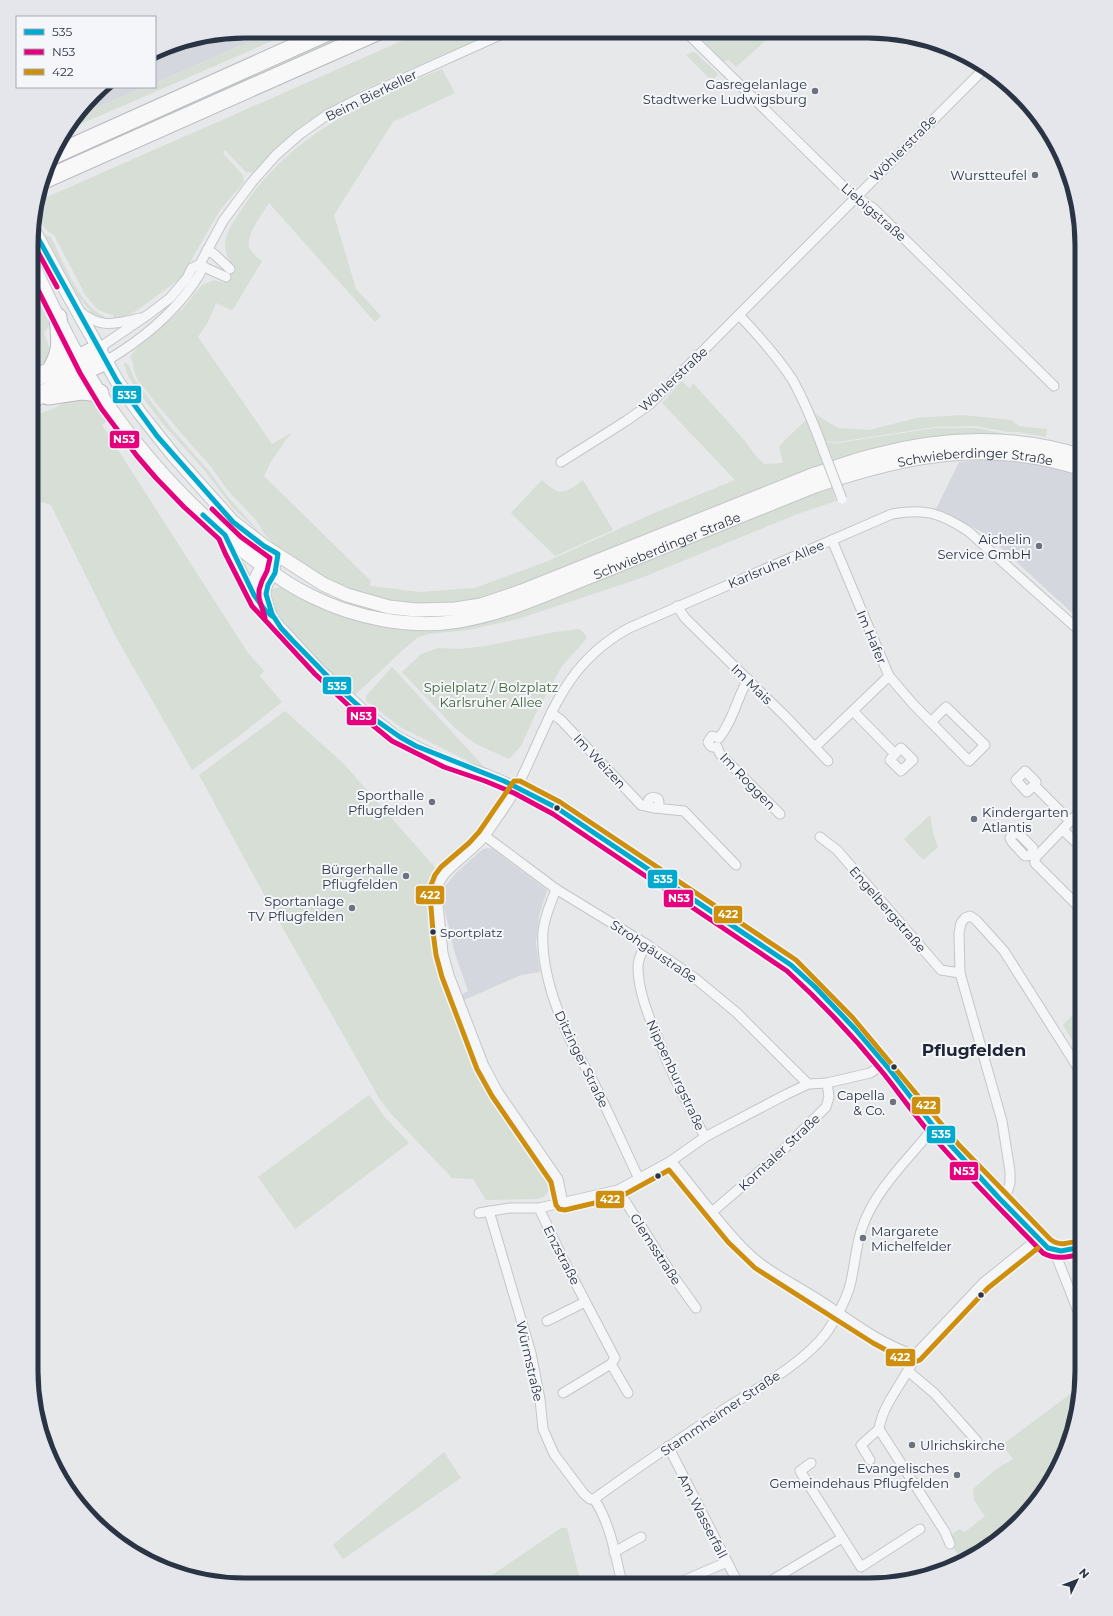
<svg xmlns="http://www.w3.org/2000/svg" width="1113" height="1616" viewBox="0 0 1113 1616" font-family="Montserrat,sans-serif">
  <style>
    .built { fill: #d4d7dd }
    .green { fill: #d6ded6 }
    .lines { fill: none; stroke-linecap: round; stroke-linejoin: round }
    .street-casing { stroke: #c4c6c8; stroke-width: 11 }
    .secondary-casing { stroke: #c4c6c8; stroke-width: 15 }
    .highway-casing { stroke: #b8bbbf; stroke-width: 19 }
    .street { stroke: #f5f6f7; stroke-width: 9 }
    .secondary { stroke: #f8f8f8; stroke-width: 13 }
    .highway { stroke: #f8f8f8; stroke-width: 17 }
    .street-bridge-casing { stroke: #c4c6c8; stroke-width: 11; stroke-linecap: butt }
    .street-bridge { stroke: #f5f6f7; stroke-width: 9 }
    .bus-1-casing { stroke: #f4f6f9; stroke-width: 8 }
    .bus-2-casing { stroke: #f4f6f9; stroke-width: 8 }
    .bus-3-casing { stroke: #f4f6f9; stroke-width: 8 }
    .bus-1 { stroke: #00a9ce; stroke-width: 5 }
    .bus-2 { stroke: #e5007d; stroke-width: 5 }
    .bus-3 { stroke: #ce8f0e; stroke-width: 5 }
    .poi-dot { fill: #6c737f; stroke: #f4f6f9; stroke-width: 1.5 }
    .bus-dot { fill: #2b3445; stroke: #f4f6f9; stroke-width: 1.5 }
    .labels { text-anchor: middle; stroke-width: 4; stroke-linejoin: round; paint-order: stroke }
    .bus-label { font-size: 12px; fill: #2b3445; stroke: #f4f6f9; text-anchor: start }
    .poi-label { font-size: 13px; fill: #2b3445; stroke: #f4f6f9; text-anchor: end }
    .street-label { font-size: 13px; fill: #2b3445; stroke: #f4f6f9 }
    .park-label { font-size: 13px; fill: #3f6138; stroke: #f4f6f9 }
    .district-label { font-size: 17px; font-weight: bold; fill: #1d2536; stroke: #f4f6f9 }
    .rim { fill: none; stroke: #2b3445; stroke-width: 5 }
    .line-badge { stroke: #f4f6f9; stroke-width: 1.5 }
    .badge-label { font-size: 11px; text-anchor: middle; font-weight: bold; fill: #fff }
  </style>
  <rect width="100%" height="100%" fill="#e6e8ea"/>
  <g class="built">
    <path d="M 245,31 L 274,31 L 155,83 L 155,55 L 176,42 Z"/>
    <path d="M 102,87 L 145,87 L 80,114 Z"/>
    <path d="M 991,459 L 1027,462 L 1067,469 L 1082,474 L 1082,622 L 986,534 L 936,509 L 959,462 Z"/>
    <path d="M 488,848 L 493,849 L 547,890 L 539,916 L 536,944 L 540,972 L 521,975 L 462,1001 L 461,995 L 468,991 L 455,954 L 444,907 L 442,894 L 445,886 L 458,871 L 483,849 Z"/>
  </g>
  <g class="green">
    <path d="M 274,31 L 295,31 L 67,130 L 80,114 L 145,87 L 155,87 L 155,83 Z"/>
    <path d="M 350,31 L 360,31 L 214,96 L 212,93 Z"/>
    <path d="M 422,32 L 494,32 L 358,92 L 333,106 L 307,122 L 285,140 L 253,173 L 246,172 L 225,150 L 223,153 L 241,173 L 243,176 L 244,182 L 220,210 L 181,278 L 136,311 L 120,318 L 113,319 L 113,315 L 98,310 L 86,296 L 54,235 C 43,230 40,220 35,210 L 38,201 Z"/>
    <path d="M 700,32 L 774,33 L 736,67 L 729,60 L 724,62 L 704,41 Z"/>
    <path d="M 693,52 L 696,53 L 718,74 L 712,81 L 686,55 Z"/>
    <path d="M 442,69 L 455,93 L 393,122 L 334,215 L 356,289 L 381,316 L 375,322 L 269,203 C 263,213 246,235 249,247 C 251,253 257,257 262,261 L 234,308 L 231,310 L 216,303 L 208,322 L 198,337 L 272,444 L 291,433 L 272,460 L 264,476 L 371,581 L 370,586 L 420,592 L 475,588 L 548,561 L 652,514 L 735,480 L 662,403 L 682,381 L 690,389 L 693,383 L 746,442 L 755,455 L 764,464 L 783,463 L 779,446 L 807,419 L 821,453 L 819,454 L 823,465 L 497,594 C 425,613 357,603 296,559 C 287,553 276,547 269,539 C 263,533 260,526 255,519 C 247,510 238,502 230,493 C 223,485 218,476 212,468 C 187,439 161,411 138,380 C 133,373 135,364 130,357 L 136,349 L 167,323 L 183,308 L 202,285 L 214,280 L 224,283 L 233,268 L 228,263 L 230,261 C 219,243 229,228 240,212 C 286,138 364,101 442,69 Z"/>
    <path d="M 197,99 L 199,103 L 52,168 L 50,166 L 51,164 Z"/>
    <path d="M 45,235 L 51,237 C 64,263 78,304 105,317 L 105,320 L 92,313 L 78,296 Z"/>
    <path d="M 33,291 L 50,324 L 44,333 C 52,355 55,359 33,372 Z"/>
    <path d="M 125,362 L 129,366 L 135,380 L 171,428 L 208,470 L 228,497 L 263,536 L 233,508 L 205,471 L 163,424 L 138,391 L 128,376 L 124,365 Z"/>
    <path d="M 72,398 L 89,398 L 110,419 L 102,425 L 248,653 L 264,671 L 260,676 L 282,702 L 238,737 L 192,770 L 116,637 L 51,505 L 38,501 L 32,496 L 33,416 L 55,408 Z"/>
    <path d="M 815,414 L 838,428 L 869,430 L 917,418 L 962,415 L 1011,420 L 1019,426 L 1047,429 L 1046,437 L 1018,432 L 1008,432 L 976,426 L 935,427 L 838,442 L 824,441 Z"/>
    <path d="M 935,428 L 976,428 L 1006,434 L 1001,437 C 942,429 890,445 834,462 L 830,450 L 827,451 L 824,442 L 838,443 Z"/>
    <path d="M 542,480 C 560,497 564,494 583,480 L 613,530 L 555,556 L 511,513 Z"/>
    <path d="M 831,487 L 836,501 L 800,513 L 641,578 L 518,619 L 468,630 L 429,634 L 418,637 L 404,649 L 355,695 C 342,689 283,625 275,610 C 271,603 269,597 272,590 C 282,582 295,593 304,598 L 444,629 C 476,626 505,617 534,606 Z"/>
    <path d="M 579,629 L 584,633 L 587,638 L 562,666 L 535,715 L 521,746 L 509,759 L 474,743 L 455,728 L 402,672 L 421,654 L 438,648 L 460,649 L 485,646 L 555,632 Z"/>
    <path d="M 392,667 L 488,771 L 402,728 L 366,701 L 366,696 Z"/>
    <path d="M 285,711 L 343,763 L 439,872 C 437,883 433,894 432,905 C 430,951 454,1006 469,1050 L 466,1052 L 549,1175 L 551,1186 L 545,1196 L 537,1199 L 486,1200 L 473,1179 L 452,1178 L 393,1116 L 379,1098 L 273,911 L 199,775 Z"/>
    <path d="M 930,815 L 933,833 L 938,847 L 923,860 L 904,839 Z"/>
    <path d="M 1082,1005 L 1082,1056 L 1063,1025 Z"/>
    <path d="M 369,1095 L 384,1116 L 409,1143 L 295,1229 L 258,1177 Z"/>
    <path d="M 1081,1386 L 1071,1440 L 1046,1490 L 1009,1532 L 967,1560 L 960,1558 L 947,1538 L 959,1529 L 965,1532 L 985,1516 L 974,1500 L 973,1489 L 995,1470 L 1013,1459 L 1002,1445 Z"/>
    <path d="M 444,1452 L 461,1478 L 343,1559 L 333,1545 Z"/>
    <path d="M 561,1528 L 567,1528 L 581,1584 L 479,1584 Z"/>
  </g>
  <g class="lines">
    <g class="street-casing">
      <g id="street">
        <path d="M 686,32 L 848,191 L 873,208 L 1054,386"/>
        <path d="M 207,250 L 214,254 L 230,269"/>
        <path d="M 200,264 L 206,268 L 226,277"/>
        <path d="M 79,311 C 101,329 114,324 140,318"/>
        <path d="M 739,315 C 758,335 777,356 792,379 C 805,402 815,427 824,452"/>
        <path d="M 99,348 L 149,314 L 170,298 L 187,278 L 192,268 L 200,264 L 223,221 L 252,182 L 276,155 L 300,134 L 327,115 L 360,98 L 507,32"/>
        <path d="M 106,361 C 140,341 171,316 194,283 C 196,279 201,274 201,270 C 202,268 201,266 200,264"/>
        <path d="M 561,462 L 626,421 L 650,404 L 985,68"/>
        <path d="M 225,537 L 231,550 L 258,602 L 320,669 L 364,710 L 396,735 L 415,745 L 447,761 L 487,774 L 517,787 L 557,808 L 791,965 L 815,987 L 855,1029 L 889,1069 L 934,1127 L 999,1198 L 1048,1248 C 1061,1253 1069,1250 1082,1247"/>
        <path d="M 832,540 L 889,676 L 913,704 L 969,761 L 985,745 L 946,707 L 931,722"/>
        <path d="M 252,589 C 254,570 262,564 278,554"/>
        <path d="M 677,606 L 685,618 L 788,719 L 828,761"/>
        <path d="M 272,615 L 266,597 L 266,591 L 268,584 L 274,574 L 278,554"/>
        <path d="M 853,711 L 895,754 L 890,760 L 901,771 L 913,760 L 901,748 L 895,754"/>
        <path d="M 551,713 L 561,720 L 641,805 L 655,808 L 684,811 L 736,865"/>
        <path d="M 719,738 C 733,721 737,698 748,679"/>
        <path d="M 717,747 L 720,754 L 780,814"/>
        <path d="M 717,747 C 712,748 710,747 708,742 L 712,736 L 719,738"/>
        <path d="M 815,747 L 889,676"/>
        <path d="M 1034,785 L 1027,792 L 1016,780 L 1025,771 L 1036,782 L 1034,785 L 1070,821"/>
        <path d="M 650,807 C 645,800 651,795 658,799 C 660,804 659,806 655,808"/>
        <path d="M 1063,830 L 1082,848"/>
        <path d="M 1016,833 L 1019,834 L 1033,848 L 1032,855 L 1025,856 L 1012,842 L 1010,838 L 1012,835 Z"/>
        <path d="M 485,836 L 556,889 L 646,944 L 696,979 L 737,1013 L 808,1084"/>
        <path d="M 820,837 L 837,850 L 941,970 L 960,973"/>
        <path d="M 1032,855 L 1035,858 L 1035,863 L 1082,910"/>
        <path d="M 1035,858 L 1082,809"/>
        <path d="M 556,889 C 551,903 544,917 543,932 C 541,967 554,1004 568,1035 C 574,1049 583,1063 591,1077 C 608,1111 623,1145 639,1179"/>
        <path d="M 646,944 C 642,951 638,959 638,967 C 638,989 647,1012 655,1032 C 669,1068 686,1103 705,1137"/>
        <path d="M 671,1161 C 695,1190 717,1221 743,1248 C 764,1270 791,1282 816,1298 C 848,1318 879,1344 915,1355"/>
        <path d="M 618,1190 L 673,1276 L 696,1308"/>
        <path d="M 999,1198 L 1008,1190 L 1010,1183 L 1010,1171 L 1002,1121 L 960,973 L 959,933 L 961,923 L 965,918 L 970,916 L 976,920 L 1004,951 L 1082,1074"/>
        <path d="M 563,1203 L 558,1179 L 498,1092 L 484,1066 L 449,975 L 443,953 L 437,895 C 438,892 437,888 438,886 C 442,869 476,850 487,833 C 497,818 508,804 517,787 C 550,722 560,666 629,628 L 892,514 C 925,508 940,513 968,531 L 1082,633"/>
        <path d="M 539,1208 L 563,1259 L 615,1358 L 611,1364 L 628,1393"/>
        <path d="M 489,1211 L 531,1353 L 540,1399 L 543,1429 L 554,1454 L 584,1494 L 590,1499 L 594,1499 C 637,1468 681,1438 726,1408 C 758,1388 804,1363 827,1332 C 835,1320 844,1304 849,1289 C 855,1269 855,1248 862,1228 C 876,1188 909,1159 934,1127"/>
        <path d="M 712,1212 L 775,1158 L 826,1107 L 829,1097 L 827,1083"/>
        <path d="M 479,1213 L 510,1208 L 539,1208 L 618,1190 L 671,1161 L 705,1137 L 785,1095 L 808,1084 L 827,1083 L 870,1073 L 884,1064"/>
        <path d="M 1057,1251 L 1057,1258 L 1082,1321"/>
        <path d="M 547,1321 L 585,1302"/>
        <path d="M 908,1371 L 934,1393 L 977,1441"/>
        <path d="M 563,1393 L 611,1364"/>
        <path d="M 668,1446 L 739,1585"/>
        <path d="M 870,1460 L 861,1445 L 879,1429"/>
        <path d="M 811,1463 L 800,1471 L 861,1567 L 920,1529"/>
        <path d="M 594,1499 C 610,1522 616,1557 622,1584"/>
        <path d="M 950,1544 L 945,1532 L 879,1429 C 882,1408 897,1390 907,1372 C 911,1366 914,1362 915,1355 L 983,1283 L 1039,1238"/>
        <path d="M 614,1552 L 641,1537"/>
        <path d="M 676,1584 L 727,1562"/>
        <path d="M 764,1585 L 842,1538"/>
      </g>
    </g>
    <g class="secondary-casing">
      <g id="secondary">
        <path d="M 33,229 L 68,294 L 117,381 L 139,412 L 174,456 L 233,522 L 264,546 L 323,584 L 347,595 L 389,607 L 416,610 L 455,609 L 481,605 L 522,591 L 812,475 C 833,468 854,460 875,455 C 942,437 1015,434 1082,456"/>
        <path id="s1" d="M 33,265 C 54,309 74,354 101,395 C 140,453 188,505 242,550 C 264,567 286,584 311,596 C 355,618 410,629 459,621 C 509,613 555,590 602,572 C 673,543 744,514 815,486 C 906,455 988,438 1082,469"/>
      </g>
    </g>
    <g class="highway-casing">
      <g id="highway">
        <path d="M 54,155 L 330,31"/>
        <path d="M 46,179 L 379,31"/>
        <path d="M 50,371 C 63,350 60,340 58,317"/>
        <path d="M 33,379 L 99,348"/>
        <path d="M 48,396 L 81,391 L 100,393"/>
        <path d="M 33,399 L 86,370 L 106,361"/>
      </g>
    </g>
    <use href="#street" class="street"/>
    <use href="#secondary" class="secondary"/>
    <use href="#highway" class="highway"/>
    <g class="street-bridge-casing">
      <path id="street-bridge" d="M 824,452 L 842,499"/>
    </g>
    <use href="#street-bridge" class="street-bridge"/>
    <g class="bus-1-casing">
      <g id="bus-1">
        <path d="M 33,229 L 117,381 L 157,436 L 233,522 L 264,546 L 278,554 L 275,573 L 268,585 L 266,594 L 272,614 L 281,628 L 293,641 L 343,692 L 370,716 L 400,737 L 416,746 L 504,781 L 557,808 L 791,965 L 815,987 L 855,1029 L 889,1069 L 934,1127 L 999,1198 L 1048,1248 L 1061,1251 L 1082,1247"/>
        <path d="M 203,515 L 225,535 L 254,595 L 265,610 L 272,616"/>
      </g>
    </g>
    <g class="bus-2-casing">
      <g id="bus-2">
        <path d="M 33,243 L 57,287"/>
        <path d="M 33,280 L 80,373 L 101,408 L 137,456 L 156,478 L 184,507 L 219,539 L 225,553 L 252,606 L 315,674 L 349,706 L 392,741 L 444,767 L 485,781 L 514,793 L 553,814 L 787,971 C 822,1003 854,1037 884,1074 C 899,1093 913,1113 929,1132 C 965,1174 1004,1213 1043,1253 C 1055,1260 1069,1257 1082,1254"/>
        <path d="M 212,509 L 241,537 L 270,558 L 267,571 L 262,581 L 259,590 L 259,598 L 265,618"/>
      </g>
    </g>
    <g class="bus-3-casing">
      <path id="bus-3" d="M 1038,1248 L 988,1288 L 920,1360 L 915,1362 L 899,1357 L 873,1343 L 755,1268 L 728,1242 L 669,1170 L 620,1197 L 565,1210 L 559,1209 L 556,1205 L 551,1182 L 492,1096 L 477,1069 L 442,977 L 436,955 L 433,932 L 430,895 L 431,885 L 435,875 L 441,867 L 469,843 L 479,832 L 514,781 L 520,781 L 560,802 L 796,960 L 853,1018 L 959,1145 L 1050,1239 C 1059,1247 1069,1243 1080,1240"/>
    </g>
    <use href="#bus-1" class="bus-1"/>
    <use href="#bus-2" class="bus-2"/>
    <use href="#bus-3" class="bus-3"/>
  </g>
  <g class="poi-dot">
    <circle cx="815" cy="91" r="4"/>
    <circle cx="1035" cy="175" r="4"/>
    <circle cx="1039" cy="546" r="4"/>
    <circle cx="432" cy="802" r="4"/>
    <circle cx="974" cy="819" r="4"/>
    <circle cx="406" cy="876" r="4"/>
    <circle cx="352" cy="908" r="4"/>
    <circle cx="893" cy="1102" r="4"/>
    <circle cx="863" cy="1238" r="4"/>
    <circle cx="912" cy="1445" r="4"/>
    <circle cx="957" cy="1475" r="4"/>
  </g>
  <g class="bus-dot">
    <circle cx="557" cy="808" r="3.5"/>
    <circle cx="433" cy="932" r="3.5"/>
    <circle cx="894" cy="1067" r="3.5"/>
    <circle cx="658" cy="1176" r="3.5"/>
    <circle cx="981" cy="1295" r="3.5"/>
  </g>
  <g class="labels">
    <g class="bus-label">
      <text x="440" y="937">Sportplatz</text>
    </g>
    <g class="poi-label">
      <text x="807" y="89">Gasregelanlage<tspan x="807" dy="15">Stadtwerke Ludwigsburg</tspan></text>
      <text x="1027" y="180">Wurstteufel</text>
      <text x="1031" y="544">Aichelin<tspan x="1031" dy="15">Service GmbH</tspan></text>
      <text x="424" y="800">Sporthalle<tspan x="424" dy="15">Pflugfelden</tspan></text>
      <text x="982" y="817" text-anchor="start">Kindergarten<tspan x="982" dy="15">Atlantis</tspan></text>
      <text x="398" y="874">Bürgerhalle<tspan x="398" dy="15">Pflugfelden</tspan></text>
      <text x="344" y="906">Sportanlage<tspan x="344" dy="15">TV Pflugfelden</tspan></text>
      <text x="885" y="1100">Capella<tspan x="885" dy="15">&amp; Co.</tspan></text>
      <text x="871" y="1236" text-anchor="start">Margarete<tspan x="871" dy="15">Michelfelder</tspan></text>
      <text x="920" y="1450" text-anchor="start">Ulrichskirche</text>
      <text x="949" y="1473">Evangelisches<tspan x="949" dy="15">Gemeindehaus Pflugfelden</tspan></text>
    </g>
    <g class="street-label">
      <text transform="translate(371 95) rotate(-26)" y="5">Beim Bierkeller</text>
      <text transform="translate(903 148) rotate(-45)" y="5">Wöhlerstraße</text>
      <text transform="translate(874 212) rotate(41)" y="5">Liebigstraße</text>
      <text transform="translate(673 379) rotate(-43)" y="5">Wöhlerstraße</text>
      <text dy="5" stroke="none"><textPath href="#s1" startOffset="1138">Schwieberdinger Straße</textPath></text>
      <text dy="5" stroke="none"><textPath href="#s1" startOffset="814">Schwieberdinger Straße</textPath></text>
      <text transform="translate(776 564) rotate(-23)" y="5">Karlsruher Allee</text>
      <text transform="translate(872 637) rotate(67)" y="5">Im Hafer</text>
      <text transform="translate(752 684) rotate(44)" y="5">Im Mais</text>
      <text transform="translate(600 761) rotate(47)" y="5">Im Weizen</text>
      <text transform="translate(748 781) rotate(46)" y="5">Im Roggen</text>
      <text transform="translate(888 909) rotate(49)" y="5">Engelbergstraße</text>
      <text transform="translate(654 951) rotate(34)" y="5">Strohgäustraße</text>
      <text transform="translate(582 1059) rotate(64)" y="5">Ditzinger Straße</text>
      <text transform="translate(676 1075) rotate(65)" y="5">Nippenburgstraße</text>
      <text transform="translate(779 1152) rotate(-43)" y="5">Korntaler Straße</text>
      <text transform="translate(656 1249) rotate(57)" y="5">Glemsstraße</text>
      <text transform="translate(562 1255) rotate(63)" y="5">Enzstraße</text>
      <text transform="translate(530 1361) rotate(77)" y="5">Würmstraße</text>
      <text transform="translate(720 1413) rotate(-34)" y="5">Stammheimer Straße</text>
      <text transform="translate(703 1516) rotate(63)" y="5">Am Wasserfall</text>
    </g>
    <g class="park-label">
      <text x="491" y="692">Spielplatz / Bolzplatz<tspan x="491" dy="15">Karlsruher Allee</tspan></text>
    </g>
    <g class="district-label">
      <text x="974" y="1056">Pflugfelden</text>
    </g>
  </g>
  <path d="M0 0H1113V1616H0ZM245 38H868A207 207 0 0 1 1075 245V1371A207 207 0 0 1 868 1578H245A207 207 0 0 1 38 1371V245A207 207 0 0 1 245 38Z" fill="#e4e6eb" fill-rule="evenodd"/>
  <path class="rim" d="M245 38H868A207 207 0 0 1 1075 245V1371A207 207 0 0 1 868 1578H245A207 207 0 0 1 38 1371V245A207 207 0 0 1 245 38Z"/>
  <g class="line-badge">
    <rect x="112" y="385" width="30" height="19" rx="4" fill="#00a9ce"/>
    <rect x="109" y="430" width="31" height="19" rx="4" fill="#e5007d"/>
    <rect x="322" y="676" width="30" height="19" rx="4" fill="#00a9ce"/>
    <rect x="346" y="706" width="31" height="20" rx="4" fill="#e5007d"/>
    <rect x="647" y="869" width="31" height="20" rx="4" fill="#00a9ce"/>
    <rect x="415" y="885" width="30" height="20" rx="4" fill="#ce8f0e"/>
    <rect x="663" y="889" width="31" height="19" rx="4" fill="#e5007d"/>
    <rect x="713" y="905" width="30" height="19" rx="4" fill="#ce8f0e"/>
    <rect x="911" y="1096" width="30" height="19" rx="4" fill="#ce8f0e"/>
    <rect x="926" y="1125" width="30" height="19" rx="4" fill="#00a9ce"/>
    <rect x="949" y="1161" width="30" height="20" rx="4" fill="#e5007d"/>
    <rect x="595" y="1190" width="30" height="19" rx="4" fill="#ce8f0e"/>
    <rect x="885" y="1348" width="31" height="19" rx="4" fill="#ce8f0e"/>
  </g>
  <g class="badge-label">
    <text x="127" y="399">535</text>
    <text x="124" y="443">N53</text>
    <text x="337" y="690">535</text>
    <text x="361" y="720">N53</text>
    <text x="663" y="883">535</text>
    <text x="430" y="899">422</text>
    <text x="679" y="902">N53</text>
    <text x="728" y="918">422</text>
    <text x="926" y="1109">422</text>
    <text x="941" y="1138">535</text>
    <text x="964" y="1175">N53</text>
    <text x="610" y="1203">422</text>
    <text x="900" y="1361">422</text>
  </g>
  <rect x="16" y="16" width="140" height="72" fill="#f4f6f9" stroke="#a4a8b1"/>
  <rect x="24" y="29" width="20" height="6" fill="#00a9ce" stroke="#a4a8b1"/>
  <text x="52" y="36" font-size="12" fill="#2b3445">535</text>
  <rect x="24" y="49" width="20" height="6" fill="#e5007d" stroke="#a4a8b1"/>
  <text x="52" y="56" font-size="12" fill="#2b3445">N53</text>
  <rect x="24" y="69" width="20" height="6" fill="#ce8f0e" stroke="#a4a8b1"/>
  <text x="52" y="76" font-size="12" fill="#2b3445">422</text>
  <g transform="translate(1077 1580) rotate(47)" stroke="#f4f6f9" stroke-width="3" paint-order="stroke">
  <path d="M0-3L7 15L0 10L-7 15Z" fill="#2b3445"/>
  <text y="-6" font-size="11" font-weight="bold" text-anchor="middle" fill="#2b3445">N</text>
  </g>
</svg>
